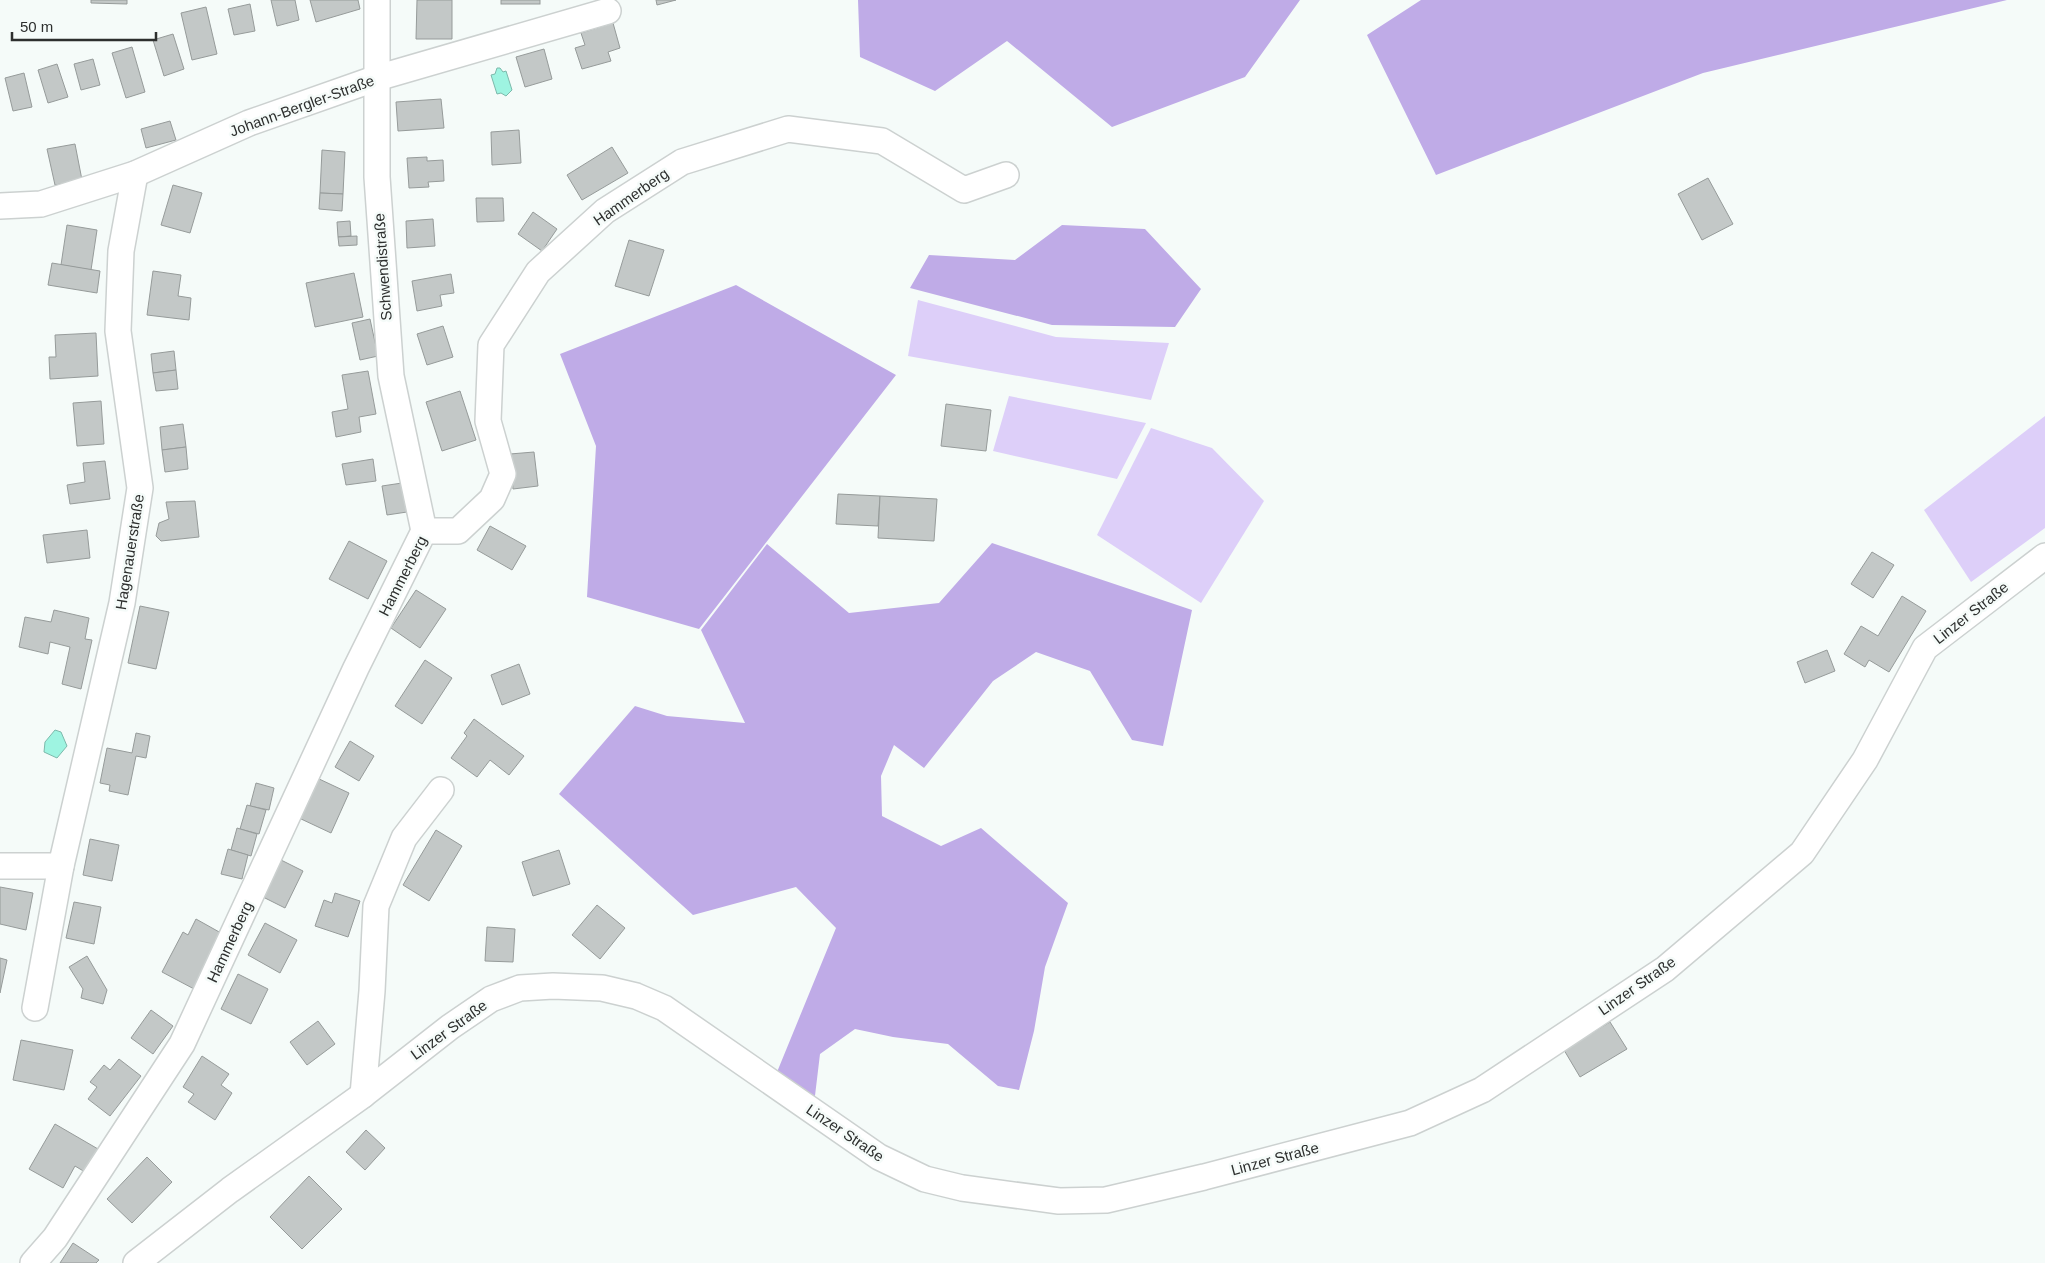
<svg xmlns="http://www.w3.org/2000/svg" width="2045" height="1263" viewBox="0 0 2045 1263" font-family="Helvetica,sans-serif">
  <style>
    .green { fill: #ddcff9 }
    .forest { fill: #bfabe7 }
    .water { fill: #9ef4e1; stroke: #7cb9ab }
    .building { fill: #c3c8c7; stroke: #969b9a }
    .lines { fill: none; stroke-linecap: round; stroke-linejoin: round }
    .minor-casing { stroke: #ccd1d0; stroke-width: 28 }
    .minor { stroke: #fff; stroke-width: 25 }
    .labels { text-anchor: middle; stroke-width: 5; stroke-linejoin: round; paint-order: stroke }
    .street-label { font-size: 15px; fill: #2d2f2e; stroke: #f5fbf9 }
  </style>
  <rect width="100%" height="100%" fill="#f5fbf9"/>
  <g class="green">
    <path d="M 918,300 L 1056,337 L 1169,343 L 1151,400 L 908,356 Z"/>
    <path d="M 1009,396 L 1146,423 L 1117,479 L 993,451 Z"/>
    <path d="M 2045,416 L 2045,528 L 1971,582 L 1924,510 Z"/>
    <path d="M 1151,428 L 1212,448 L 1264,501 L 1201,603 L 1097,535 Z"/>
  </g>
  <g class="forest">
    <path d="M 858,0 L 1300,0 L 1245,77 L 1112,127 L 1007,41 L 935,91 L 860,57 Z"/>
    <path d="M 1421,0 L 2007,0 L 1703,73 L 1436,175 L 1367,35 Z"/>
    <path d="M 1062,225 L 1145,229 L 1201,289 L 1175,327 L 1052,325 L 910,288 L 929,255 L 1015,260 Z"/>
    <path d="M 736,285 L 896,375 L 699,629 L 587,597 L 596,446 L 560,354 Z"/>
    <path d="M 992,543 L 1192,610 L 1163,746 L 1132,740 L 1090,671 L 1036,652 L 993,681 L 924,768 L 894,745 L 881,776 L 882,816 L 941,846 L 981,828 L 1068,903 L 1045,967 L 1034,1031 L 1019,1090 L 998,1086 L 948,1044 L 893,1037 L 855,1029 L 820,1054 L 814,1104 L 775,1077 L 836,928 L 796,887 L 693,915 L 559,794 L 635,706 L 667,716 L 745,723 L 701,630 L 767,544 L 849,613 L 939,603 Z"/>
  </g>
  <g class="water">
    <path d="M 497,68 L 500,68 L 503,72 L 506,71 L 512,90 L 506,96 L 501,93 L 497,94 L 491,75 L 495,74 Z"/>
    <path d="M 55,730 L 61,732 L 67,746 L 57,758 L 44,752 L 45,742 Z"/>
  </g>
  <g class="building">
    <path d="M 91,0 L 127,0 L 127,4 L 91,3 Z"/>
    <path d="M 271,0 L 295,0 L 299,20 L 277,26 Z"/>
    <path d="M 310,0 L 358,0 L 360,9 L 316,22 Z"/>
    <path d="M 417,0 L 452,0 L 452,39 L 416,39 Z"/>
    <rect x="501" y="0" width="39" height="4"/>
    <path d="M 656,0 L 676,0 L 657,5 Z"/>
    <path d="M 250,4 L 255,31 L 234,35 L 228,9 Z"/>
    <path d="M 206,7 L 217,54 L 192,60 L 181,13 Z"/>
    <path d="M 613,23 L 620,48 L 608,52 L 611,61 L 582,69 L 575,48 L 585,45 L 581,33 Z"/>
    <path d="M 173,34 L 184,69 L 164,76 L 153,40 Z"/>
    <path d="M 132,47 L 145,92 L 126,98 L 112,53 Z"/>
    <path d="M 544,49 L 552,79 L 525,87 L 516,57 Z"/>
    <path d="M 93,59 L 100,85 L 81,90 L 74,64 Z"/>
    <path d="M 57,64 L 68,97 L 48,103 L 38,70 Z"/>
    <path d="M 24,73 L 32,107 L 13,111 L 5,78 Z"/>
    <path d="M 441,99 L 444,128 L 398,131 L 396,102 Z"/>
    <path d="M 170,121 L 176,140 L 146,148 L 141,129 Z"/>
    <path d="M 519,130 L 521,163 L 492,165 L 491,132 Z"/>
    <path d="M 75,144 L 82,180 L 55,185 L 47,149 Z"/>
    <path d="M 612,147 L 628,173 L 582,200 L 567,175 Z"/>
    <path d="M 322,150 L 345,152 L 343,194 L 320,193 Z"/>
    <path d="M 427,157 L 427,161 L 443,160 L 444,181 L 428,182 L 429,187 L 409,188 L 407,158 Z"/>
    <path d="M 1708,178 L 1733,224 L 1702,240 L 1678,194 Z"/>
    <path d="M 173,185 L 202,193 L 190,233 L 161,225 Z"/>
    <path d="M 320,193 L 343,194 L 342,211 L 319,209 Z"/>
    <path d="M 476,198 L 503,198 L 504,221 L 477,222 Z"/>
    <path d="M 533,212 L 557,229 L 542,251 L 518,234 Z"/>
    <path d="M 433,219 L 435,246 L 407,248 L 406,221 Z"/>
    <path d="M 350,221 L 351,236 L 338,237 L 337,222 Z"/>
    <path d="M 67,225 L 97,230 L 91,270 L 61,265 Z"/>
    <path d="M 357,236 L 357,245 L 339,246 L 338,237 Z"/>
    <path d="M 629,240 L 664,250 L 649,296 L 615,286 Z"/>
    <path d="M 52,263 L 100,271 L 97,293 L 48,285 Z"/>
    <path d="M 153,271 L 181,275 L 178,296 L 191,298 L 189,320 L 147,315 Z"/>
    <path d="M 354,273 L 363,317 L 315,327 L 306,283 Z"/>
    <path d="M 451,274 L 454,293 L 440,295 L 442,306 L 417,311 L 412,281 Z"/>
    <path d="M 370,319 L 378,356 L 360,360 L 352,323 Z"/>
    <path d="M 443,326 L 453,357 L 427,365 L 417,334 Z"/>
    <path d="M 96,333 L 98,376 L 50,379 L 49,357 L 56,357 L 55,335 Z"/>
    <path d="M 174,351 L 176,370 L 153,373 L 151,354 Z"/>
    <path d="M 176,370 L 178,389 L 156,391 L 153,373 Z"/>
    <path d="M 368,371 L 376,414 L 359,417 L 361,432 L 336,437 L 332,412 L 348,409 L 342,375 Z"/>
    <path d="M 460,391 L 476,440 L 442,451 L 426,402 Z"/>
    <path d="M 101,401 L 104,444 L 77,446 L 73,403 Z"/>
    <path d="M 946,404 L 991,410 L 986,451 L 941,446 Z"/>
    <path d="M 183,424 L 186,447 L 162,450 L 160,427 Z"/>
    <path d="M 186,447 L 188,469 L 165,472 L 162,450 Z"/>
    <path d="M 534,452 L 538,486 L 513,489 L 510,454 Z"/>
    <path d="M 373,459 L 376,481 L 346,485 L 342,464 Z"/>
    <path d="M 105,461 L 110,499 L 70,504 L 67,485 L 85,482 L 83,463 Z"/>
    <path d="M 402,483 L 407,512 L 387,515 L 382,486 Z"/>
    <path d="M 838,494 L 880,496 L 878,526 L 836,524 Z"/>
    <path d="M 880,496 L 937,499 L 934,541 L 878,538 Z"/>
    <path d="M 195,501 L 199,537 L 161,541 L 156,536 L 159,523 L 169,519 L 166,502 Z"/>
    <path d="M 490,526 L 526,546 L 512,570 L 477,550 Z"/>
    <path d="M 87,530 L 90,558 L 47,563 L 43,535 Z"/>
    <path d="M 349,541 L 387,561 L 368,599 L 329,579 Z"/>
    <path d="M 1872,552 L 1894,565 L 1873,598 L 1851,584 Z"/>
    <path d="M 416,590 L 446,609 L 420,648 L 391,628 Z"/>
    <path d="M 1902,596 L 1926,611 L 1889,672 L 1869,660 L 1865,667 L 1844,654 L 1861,626 L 1878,636 Z"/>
    <path d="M 140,606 L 169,612 L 156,669 L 128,663 Z"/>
    <path d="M 54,610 L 89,618 L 85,639 L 92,640 L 81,689 L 62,684 L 70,647 L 50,642 L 48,654 L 19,647 L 25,617 L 51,622 Z"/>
    <path d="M 1827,650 L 1835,671 L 1805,683 L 1797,662 Z"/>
    <path d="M 425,660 L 452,678 L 422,724 L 395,706 Z"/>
    <path d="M 519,664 L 530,694 L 502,705 L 491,675 Z"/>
    <path d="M 474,719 L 524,756 L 509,775 L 490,760 L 477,777 L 451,758 L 467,736 L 464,733 Z"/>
    <path d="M 136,733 L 150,736 L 146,758 L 136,756 L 128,795 L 109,791 L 110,785 L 100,783 L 107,748 L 132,753 Z"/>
    <path d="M 350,741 L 374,756 L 359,781 L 335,767 Z"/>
    <path d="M 317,778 L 349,793 L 331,833 L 299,818 Z"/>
    <path d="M 256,783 L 274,788 L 269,810 L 250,806 Z"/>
    <path d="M 247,805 L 266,810 L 259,834 L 240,829 Z"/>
    <path d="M 237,828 L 257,834 L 251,856 L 231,850 Z"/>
    <path d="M 436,830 L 462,846 L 429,901 L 403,885 Z"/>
    <path d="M 90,839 L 119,845 L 112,881 L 83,875 Z"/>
    <path d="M 228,849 L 248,855 L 242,879 L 221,874 Z"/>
    <path d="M 559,850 L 570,884 L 533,896 L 522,862 Z"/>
    <path d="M 277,858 L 303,871 L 285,908 L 259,895 Z"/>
    <path d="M 0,887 L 33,893 L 26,930 L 0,924 Z"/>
    <path d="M 335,893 L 360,901 L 348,937 L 315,926 L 324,900 L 332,903 Z"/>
    <path d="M 74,902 L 101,907 L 94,944 L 66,938 Z"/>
    <path d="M 597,905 L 625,928 L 600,959 L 572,935 Z"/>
    <path d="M 196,919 L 221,933 L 196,990 L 162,972 L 183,932 L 188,935 Z"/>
    <path d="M 265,923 L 297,940 L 280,973 L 248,955 Z"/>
    <path d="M 487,927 L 515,929 L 513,962 L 485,961 Z"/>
    <path d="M 87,956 L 107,990 L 103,1004 L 81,998 L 83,989 L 69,967 Z"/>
    <path d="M 0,958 L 7,960 L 0,993 Z"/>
    <path d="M 238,974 L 268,989 L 251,1024 L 221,1009 Z"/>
    <path d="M 151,1010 L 173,1026 L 153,1054 L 131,1038 Z"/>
    <path d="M 318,1021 L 335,1044 L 307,1065 L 290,1042 Z"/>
    <path d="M 1610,1022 L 1627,1049 L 1580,1077 L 1564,1050 Z"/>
    <path d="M 21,1040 L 73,1050 L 64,1090 L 13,1080 Z"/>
    <path d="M 202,1056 L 229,1074 L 221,1085 L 232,1093 L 215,1120 L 188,1102 L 194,1094 L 183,1087 Z"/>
    <path d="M 119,1059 L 141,1076 L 110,1116 L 88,1099 L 97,1087 L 90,1082 L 104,1065 L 110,1070 Z"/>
    <path d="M 55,1124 L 98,1149 L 85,1172 L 75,1166 L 63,1188 L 29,1169 Z"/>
    <path d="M 366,1130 L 385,1148 L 365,1170 L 346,1152 Z"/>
    <path d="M 147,1157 L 172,1182 L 132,1223 L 107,1199 Z"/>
    <path d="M 309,1176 L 342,1209 L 302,1249 L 270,1217 Z"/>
    <path d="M 73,1243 L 99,1260 L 96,1263 L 60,1263 Z"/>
  </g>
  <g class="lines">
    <g class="minor-casing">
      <g id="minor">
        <path d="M 377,0 L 377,177 L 391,376 L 424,531"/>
        <path d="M 0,206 L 41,204 L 135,174 L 249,123 L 377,78 L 608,11"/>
        <path d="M 0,866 L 61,866"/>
        <path d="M 35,1008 L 61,866 L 122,603 L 140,488 L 118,331 L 121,251 L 135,174"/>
        <path d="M 363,1095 L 372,991 L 376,906 L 404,838 L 441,790"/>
        <path d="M 33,1263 L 55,1238 L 182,1044 L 356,668 L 424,531 L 458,531 L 492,499 L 503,474 L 488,421 L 491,345 L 538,272 L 605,211 L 682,162 L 788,129 L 882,141 L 964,190 L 1006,175"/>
        <path d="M 136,1263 L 230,1190 L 363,1095 L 450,1027 L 491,999 L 520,988 L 553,986 L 602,988 L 636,996 L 664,1008 L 879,1157 L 925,1179 L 962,1188 L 1059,1201 L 1106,1200 L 1204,1177 L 1410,1123 L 1482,1090 L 1665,969 L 1802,853 L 1865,760 L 1925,648 L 2045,556"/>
      </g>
    </g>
    <use href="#minor" class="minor"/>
  </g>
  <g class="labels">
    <g class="street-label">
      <text transform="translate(302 106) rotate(-20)" y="5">Johann-Bergler-Straße</text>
      <text transform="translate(631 197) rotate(-35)" y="5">Hammerberg</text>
      <text transform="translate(383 267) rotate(-94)" y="5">Schwendistraße</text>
      <text transform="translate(130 552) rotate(-81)" y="5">Hagenauerstraße</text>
      <text transform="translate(403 576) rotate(-63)" y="5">Hammerberg</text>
      <text transform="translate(1971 613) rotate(-38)" y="5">Linzer Straße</text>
      <text transform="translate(230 942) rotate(-65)" y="5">Hammerberg</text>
      <text transform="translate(1637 986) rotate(-35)" y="5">Linzer Straße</text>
      <text transform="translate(449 1030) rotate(-36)" y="5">Linzer Straße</text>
      <text transform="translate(845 1133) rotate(34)" y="5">Linzer Straße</text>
      <text transform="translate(1275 1159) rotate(-15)" y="5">Linzer Straße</text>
    </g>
  </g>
  <path d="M12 32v8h144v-8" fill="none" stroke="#2d2f2e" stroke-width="2.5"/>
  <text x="20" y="32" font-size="15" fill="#2d2f2e" stroke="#f5fbf9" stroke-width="4" paint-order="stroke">50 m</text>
</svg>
